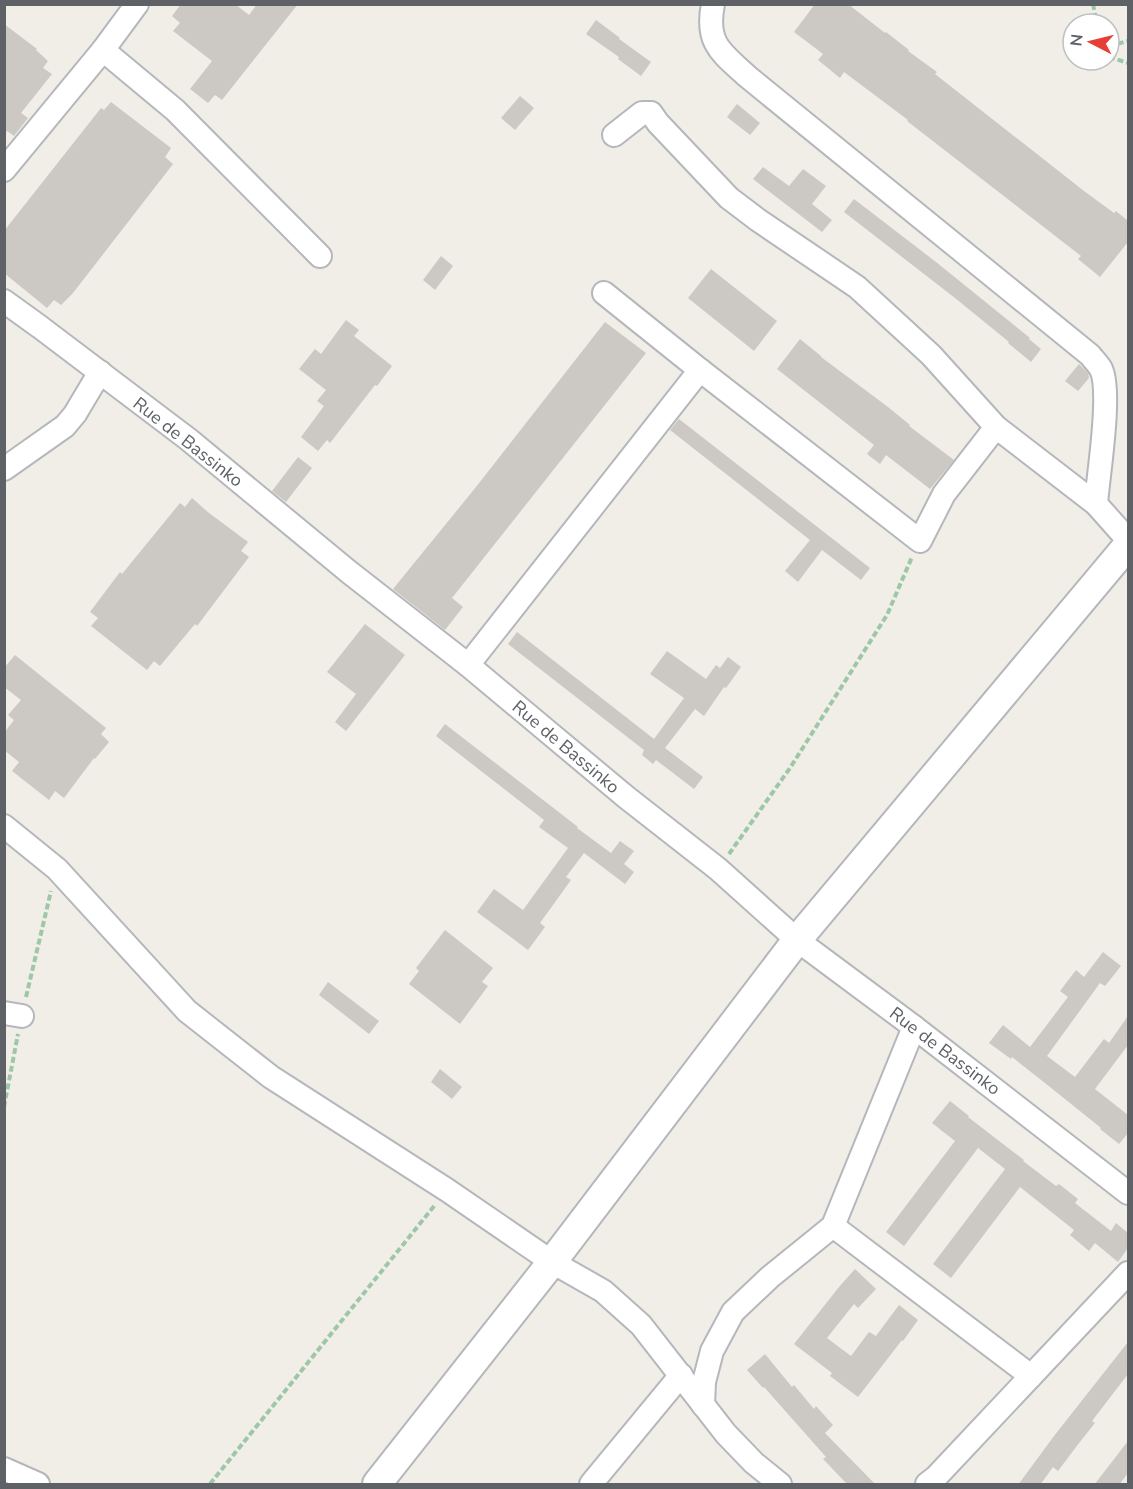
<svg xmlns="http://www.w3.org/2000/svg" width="1133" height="1489" viewBox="0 0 1133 1489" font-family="'Nunito Sans',sans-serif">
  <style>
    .building { fill: #ccc9c4 }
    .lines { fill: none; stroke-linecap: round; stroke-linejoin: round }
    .minor-casing { stroke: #b4b7bb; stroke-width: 26 }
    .tertiary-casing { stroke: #b4b7bb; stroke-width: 32 }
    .path { stroke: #9ec7a8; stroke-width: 4; stroke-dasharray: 6 3; stroke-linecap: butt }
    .minor { stroke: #fff; stroke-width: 22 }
    .tertiary { stroke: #fff; stroke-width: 28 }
    .labels { text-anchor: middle; stroke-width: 5; stroke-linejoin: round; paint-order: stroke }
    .street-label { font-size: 18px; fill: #5e6267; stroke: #fff }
  </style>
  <rect width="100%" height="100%" fill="#f0eee7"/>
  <g class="building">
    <path d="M 181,4 L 235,4 L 249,15 L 257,4 L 298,4 L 222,100 L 215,95 L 208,103 L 190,89 L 212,61 L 173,31 L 180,23 L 172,16 Z"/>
    <path d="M 815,4 L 848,4 L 885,33 L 886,32 L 909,50 L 908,51 L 937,72 L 935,74 L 1084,191 L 1114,213 L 1116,211 L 1128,221 L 1128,242 L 1100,277 L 1078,259 L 1081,256 L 907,121 L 908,120 L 844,72 L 840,78 L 818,60 L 823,54 L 794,32 Z"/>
    <path d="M 596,20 L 620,38 L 619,39 L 651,62 L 641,76 L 618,59 L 619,57 L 586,34 Z"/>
    <path d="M 4,24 L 37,49 L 36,50 L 48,61 L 43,68 L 52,74 L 21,113 L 28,118 L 14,136 L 7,131 L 4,134 Z"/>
    <path d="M 520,96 L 534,108 L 515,130 L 501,118 Z"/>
    <path d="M 111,102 L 171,148 L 165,157 L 173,164 L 73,293 L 61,305 L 54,300 L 47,308 L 4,273 L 4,231 L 101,108 L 104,110 Z"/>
    <path d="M 737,104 L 760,123 L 750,135 L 727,117 Z"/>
    <path d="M 763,167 L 789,186 L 803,169 L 826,186 L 812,204 L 832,220 L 822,232 L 753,179 Z"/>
    <path d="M 854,199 L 936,262 L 1030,338 L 1029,339 L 1041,349 L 1031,362 L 1008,343 L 1009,342 L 955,298 L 844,212 Z"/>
    <path d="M 441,256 L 453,266 L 435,290 L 423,280 Z"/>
    <path d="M 711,269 L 777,321 L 754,351 L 688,298 Z"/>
    <path d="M 346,320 L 359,330 L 354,336 L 392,366 L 377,386 L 375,385 L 330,443 L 327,440 L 318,451 L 301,437 L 324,406 L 317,401 L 326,390 L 299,369 L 315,349 L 321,354 Z"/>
    <path d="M 605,322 L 646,353 L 452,598 L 463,607 L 445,630 L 393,589 L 476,487 Z"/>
    <path d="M 800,339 L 821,356 L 821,357 L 888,407 L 910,425 L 909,426 L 954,460 L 930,489 L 886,455 L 880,464 L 867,454 L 874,445 L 777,369 Z"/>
    <path d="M 1079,364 L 1088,373 L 1089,378 L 1078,391 L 1065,381 Z"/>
    <path d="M 679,419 L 870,568 L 861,580 L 822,550 L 798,582 L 785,571 L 810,540 L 670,430 Z"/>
    <path d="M 298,457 L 312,468 L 286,502 L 272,491 Z"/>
    <path d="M 192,498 L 209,513 L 248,542 L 241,551 L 249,557 L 197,626 L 195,624 L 160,666 L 154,661 L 147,670 L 91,626 L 98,618 L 90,612 L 120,572 L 122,574 L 180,503 L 185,507 Z"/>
    <path d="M 365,624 L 405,655 L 346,731 L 335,722 L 356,694 L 327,672 Z"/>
    <path d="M 517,632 L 654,739 L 684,698 L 650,674 L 667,651 L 706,679 L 716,665 L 720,668 L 728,657 L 741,667 L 726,688 L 724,687 L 704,716 L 695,709 L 665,748 L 703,777 L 694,789 L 656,760 L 653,764 L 642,755 L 644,750 L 508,644 Z"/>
    <path d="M 15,655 L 106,728 L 101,734 L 109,742 L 95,759 L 94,758 L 64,798 L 55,791 L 49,800 L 12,771 L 19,762 L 4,750 L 4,733 L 14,720 L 8,715 L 21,700 L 4,687 L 4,668 Z"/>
    <path d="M 445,724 L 578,827 L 577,828 L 611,853 L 620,841 L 634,851 L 624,864 L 634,872 L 625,884 L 584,853 L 566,877 L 571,880 L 540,923 L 545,927 L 528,950 L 477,912 L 494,889 L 523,910 L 568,848 L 539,827 L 544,820 L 436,736 Z"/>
    <path d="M 445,930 L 493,968 L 482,982 L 488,986 L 460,1024 L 409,984 L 419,971 L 416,968 Z"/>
    <path d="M 1103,952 L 1121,966 L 1105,986 L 1100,983 L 1047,1056 L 1075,1077 L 1104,1039 L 1109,1043 L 1128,1016 L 1128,1045 L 1095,1089 L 1128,1115 L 1128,1133 L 1119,1144 L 1100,1129 L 1101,1128 L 1050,1087 L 1012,1057 L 1011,1059 L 989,1043 L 1003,1025 L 1030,1047 L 1068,997 L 1060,991 L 1076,970 L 1084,977 Z"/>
    <path d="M 328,982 L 379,1021 L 369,1034 L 319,995 Z"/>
    <path d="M 440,1069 L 462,1087 L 452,1099 L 431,1082 Z"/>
    <path d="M 950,1101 L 969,1116 L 968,1117 L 1024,1160 L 1023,1161 L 1056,1186 L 1059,1184 L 1078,1199 L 1075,1203 L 1111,1231 L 1116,1223 L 1128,1233 L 1128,1248 L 1118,1262 L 1095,1243 L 1089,1251 L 1070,1235 L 1074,1230 L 1020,1187 L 951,1278 L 933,1264 L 1005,1169 L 978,1148 L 904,1246 L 886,1232 L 955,1141 L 932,1123 Z"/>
    <path d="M 855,1269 L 876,1289 L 858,1308 L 854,1304 L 827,1338 L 851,1356 L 869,1332 L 876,1336 L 899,1305 L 918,1320 L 903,1341 L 902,1340 L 858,1397 L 830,1376 L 832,1373 L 794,1344 L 839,1287 Z"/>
    <path d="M 1128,1342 L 1128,1374 L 1092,1421 L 1095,1423 L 1079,1443 L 1058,1471 L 1053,1467 L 1040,1485 L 1018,1485 L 1054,1436 Z"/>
    <path d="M 765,1354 L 792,1387 L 794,1385 L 814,1409 L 816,1406 L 833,1425 L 825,1433 L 876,1485 L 848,1485 L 823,1459 L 826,1457 L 764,1387 L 763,1388 L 747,1370 Z"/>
    <path d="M 1128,1441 L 1128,1473 L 1119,1485 L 1094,1485 Z"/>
  </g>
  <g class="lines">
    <g class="minor-casing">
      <g id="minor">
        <path d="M 713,4 C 705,44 722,53 748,77 L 1090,355 C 1093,359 1098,364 1101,369 C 1112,392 1098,476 1096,504 L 1128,540"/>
        <path d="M 103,50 L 175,110 L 320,256"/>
        <path d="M 614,135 L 642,113 L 651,113 L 658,123 L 729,198 L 758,220 L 857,287 L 931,355 L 996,427 L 1096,504"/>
        <path d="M 4,170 L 103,50 L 137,4"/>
        <path d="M 604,293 L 700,370 L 920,541 L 944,494 L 996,427"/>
        <path d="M 4,301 L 40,327 L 188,439 L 349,572 L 468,665 L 626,797 L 718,869 L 797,940 L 914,1027 L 1128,1193"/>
        <path d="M 4,469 L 65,426 L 75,414 L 100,372"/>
        <path d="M 468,665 L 700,370"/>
        <path d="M 4,826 L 57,869 L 187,1011 L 271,1077 L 447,1190 L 552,1262 L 603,1291 L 641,1325 L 726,1434 L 754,1463 L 780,1484"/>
        <path d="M 4,1013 L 22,1016"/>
        <path d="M 833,1226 L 1031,1376"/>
        <path d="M 703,1405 L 704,1382 L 712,1351 L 733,1312 L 770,1277 L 833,1226 L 914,1027"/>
        <path d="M 4,1469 L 38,1484"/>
        <path d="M 591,1484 L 681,1375"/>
        <path d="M 927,1484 L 936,1477 L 1128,1273"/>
      </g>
    </g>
    <g class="tertiary-casing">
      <path id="tertiary" d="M 377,1484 L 552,1262 L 797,940 L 1128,545"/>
    </g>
    <g class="path">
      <path d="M 1093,4 L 1097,24"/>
      <path d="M 1109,40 L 1113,45"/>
      <path d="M 1109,46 L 1128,41"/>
      <path d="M 1109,57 L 1128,63"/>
      <path d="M 729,854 L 790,768 L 887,615 L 912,557"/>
      <path d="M 26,997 L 51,891"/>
      <path d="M 4,1107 L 18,1034"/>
      <path d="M 210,1484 L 435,1205"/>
    </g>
    <use href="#minor" class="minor"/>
    <use href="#tertiary" class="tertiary"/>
  </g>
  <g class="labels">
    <g class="street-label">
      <text transform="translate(188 442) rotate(38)" y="6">Rue de Bassinko</text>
      <text transform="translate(566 747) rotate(40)" y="6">Rue de Bassinko</text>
      <text transform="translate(945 1051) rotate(37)" y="6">Rue de Bassinko</text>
    </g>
  </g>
  <rect width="1133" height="1489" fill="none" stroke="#5e6267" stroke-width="12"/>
  <g transform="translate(1091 42) rotate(277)"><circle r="28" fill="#ffffff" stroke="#bfc0c2" stroke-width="1.5"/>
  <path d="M0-4.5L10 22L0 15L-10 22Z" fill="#e63f37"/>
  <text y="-9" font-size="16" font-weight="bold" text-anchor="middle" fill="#5e6267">N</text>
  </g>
</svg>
